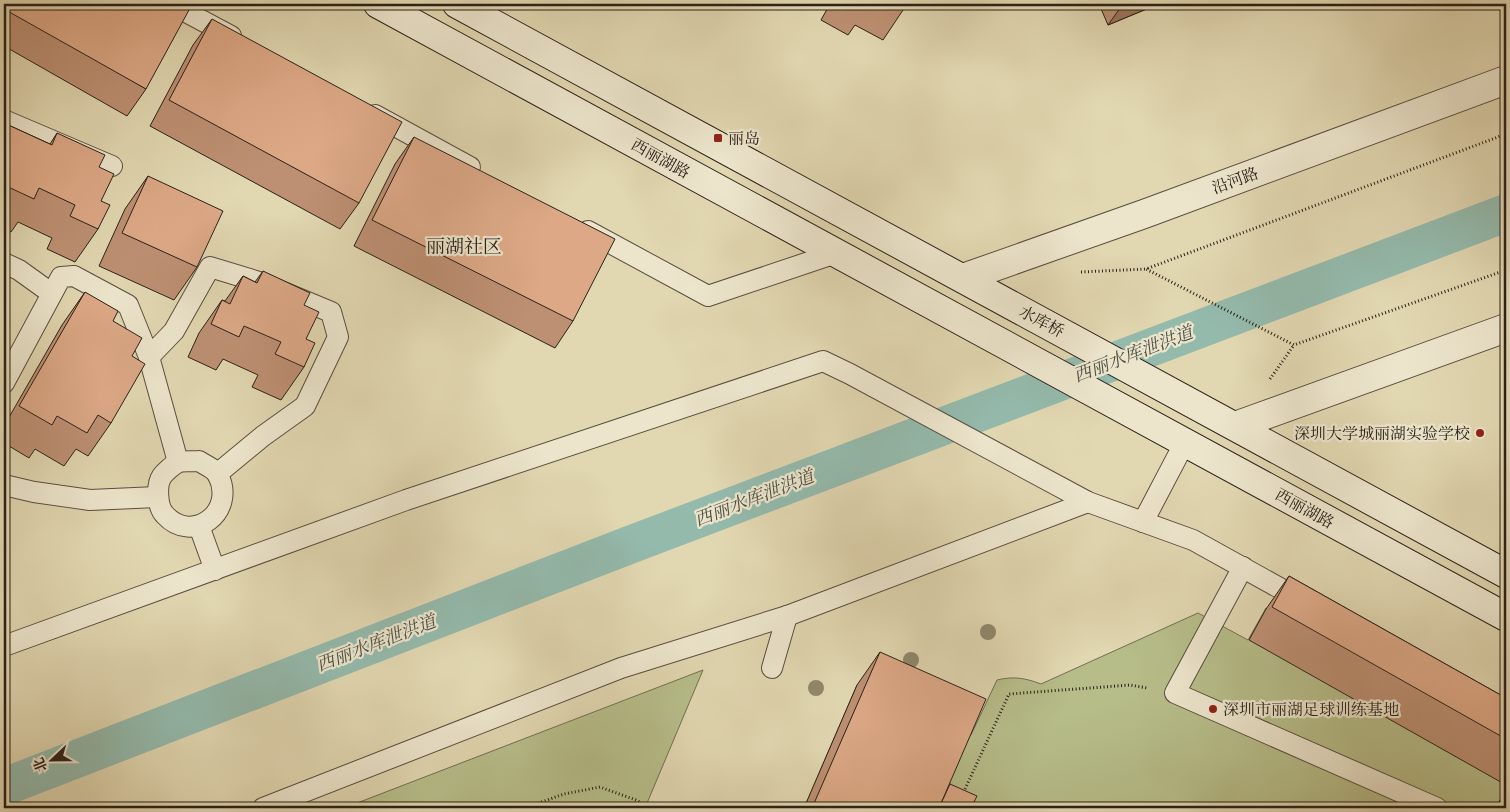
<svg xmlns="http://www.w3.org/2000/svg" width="1510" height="812" viewBox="0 0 1510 812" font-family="'Gentium Book Plus','Noto Serif SC',serif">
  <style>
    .green { fill: #b6bd89; stroke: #706f51 }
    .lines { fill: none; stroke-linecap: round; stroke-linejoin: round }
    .canal { stroke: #94baac; stroke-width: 38 }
    .lane-casing { stroke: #584e3f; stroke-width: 22 }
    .street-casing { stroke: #584e3f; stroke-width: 30 }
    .secondary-casing { stroke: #2b2119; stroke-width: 30 }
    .path { stroke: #2b2119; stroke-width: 3; stroke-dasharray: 1 2.5; stroke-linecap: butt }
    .lane { stroke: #ece5cc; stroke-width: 20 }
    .street { stroke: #ece5cc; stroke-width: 28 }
    .secondary { stroke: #ece5cc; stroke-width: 28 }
    .tree { fill: #90886d }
    .wall { fill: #bd9073; stroke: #2b2119 }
    .shaded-wall { fill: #9a765e; stroke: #2b2119 }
    .building { fill: #dca886; stroke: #2b2119 }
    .poi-dot { fill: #8f2418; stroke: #ece5cc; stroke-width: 2 }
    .labels { text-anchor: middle; stroke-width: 4.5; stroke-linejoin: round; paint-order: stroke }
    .poi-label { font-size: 16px; fill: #2b2119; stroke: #ece5cc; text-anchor: start }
    .street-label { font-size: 16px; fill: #2b2119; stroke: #ece5cc }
    .water-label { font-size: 18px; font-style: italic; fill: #4a4f45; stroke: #ece5cc }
    .quarter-label { font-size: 19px; fill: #2b2119; stroke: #ece5cc }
  </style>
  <rect width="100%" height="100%" fill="#e1d7b1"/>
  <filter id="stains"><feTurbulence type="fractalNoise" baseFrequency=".004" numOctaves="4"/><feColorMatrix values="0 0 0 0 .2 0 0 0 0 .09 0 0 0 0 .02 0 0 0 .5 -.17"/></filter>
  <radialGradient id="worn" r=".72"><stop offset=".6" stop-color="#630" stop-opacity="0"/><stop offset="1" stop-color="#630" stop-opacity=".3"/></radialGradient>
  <g class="green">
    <path d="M 1266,608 L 1506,744 L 1506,808 L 804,808 L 857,685 L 971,735 L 997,680 C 1014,676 1025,678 1041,684 L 1198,613 L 1248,640 Z"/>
    <path d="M 703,670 L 645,808 L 344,808 Z"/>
  </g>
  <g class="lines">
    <path class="canal" d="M 4,787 L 632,544 L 1506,213"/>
    <g class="lane-casing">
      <g id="lane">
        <path d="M 171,4 L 231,36"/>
        <path d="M 375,115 L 470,167"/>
        <path d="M 4,120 L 112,166"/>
        <path d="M 588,231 L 708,296 L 836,253"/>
        <path d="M 4,263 L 19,270 L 51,293"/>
        <path d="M 149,357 L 174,331 L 210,267 L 259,282 L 331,312 L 338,337 L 305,406 L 263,436 L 217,474"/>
        <path d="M 4,383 L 61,277 L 74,276 L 128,305 L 149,357 L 178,462"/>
        <path d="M 199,461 C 205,465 215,469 218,475 C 237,512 192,545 165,515 C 157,507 156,485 162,476 C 165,472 173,465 177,463 C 182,460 193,462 199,461 Z"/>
        <path d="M 4,485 L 34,492 L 90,500 L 157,497"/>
        <path d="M 1143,522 L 1185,442"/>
        <path d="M 199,526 L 215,570"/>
        <path d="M 1243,567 L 1175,693 L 1437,808"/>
        <path d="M 4,646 L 406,500 L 823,361 L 850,374 L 1088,502 L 1193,540 L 1303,601"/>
        <path d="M 772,668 L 787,616"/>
        <path d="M 263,808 L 621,668 L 787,616 L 1088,502"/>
      </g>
    </g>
    <g class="street-casing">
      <g id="street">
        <path d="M 963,278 L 1144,214 L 1506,80"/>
        <path d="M 1235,426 L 1506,328"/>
      </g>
    </g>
    <g class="secondary-casing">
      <g id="secondary">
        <path d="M 378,4 L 1506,617"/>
        <path d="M 457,4 L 1506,574"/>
      </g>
    </g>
    <g class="path">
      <path d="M 1506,134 L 1146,269 L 1294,345 L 1506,270"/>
      <path d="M 1081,272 L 1146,269"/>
      <path d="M 1270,379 L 1294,345"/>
      <path d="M 965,789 L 1009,694 L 1130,685 L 1147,688"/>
      <path d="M 525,808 L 564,794 L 600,787 L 636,800 L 650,808"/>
    </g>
    <use href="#lane" class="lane"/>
    <use href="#street" class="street"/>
    <use href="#secondary" class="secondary"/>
  </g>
  <g class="tree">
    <circle cx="988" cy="632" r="8"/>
    <circle cx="911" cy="660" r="8"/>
    <circle cx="816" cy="688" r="8"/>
  </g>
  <g class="wall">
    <path d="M 4,4 L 146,89 L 127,116 L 4,46 Z"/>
    <path d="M 830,4 L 907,4 L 883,40 L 855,25 L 848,35 L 821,20 Z"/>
    <path d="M 1099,4 L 1152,4 L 1149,8 L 1108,25 Z"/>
    <path d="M 212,19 L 359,203 L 340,229 L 150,126 L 193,45 Z"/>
    <path d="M 4,123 L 50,144 L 57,133 L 99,167 L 101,201 L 98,229 L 75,262 L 47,249 L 52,238 L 18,222 L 11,232 L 4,229 Z"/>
    <path d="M 414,137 L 573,321 L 555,348 L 354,246 L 395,164 Z"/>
    <path d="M 148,176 L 197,267 L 174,300 L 99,266 L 125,209 Z"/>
    <path d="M 263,271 L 304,305 L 306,339 L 304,367 L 281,400 L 252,387 L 258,375 L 223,359 L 216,370 L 188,357 L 199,333 L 222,300 L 225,301 L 243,276 L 255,282 Z"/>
    <path d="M 85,292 L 113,321 L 132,356 L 111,423 L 88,456 L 76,449 L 64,466 L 35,449 L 29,458 L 4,443 L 4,426 L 62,325 Z"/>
    <path d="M 1289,576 L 1506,698 L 1506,785 L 1249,640 L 1266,609 Z"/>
    <path d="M 880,652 L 950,784 L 971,808 L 804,808 L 857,685 Z"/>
    <path d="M 1506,789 L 1506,806 L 1499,802 Z"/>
  </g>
  <path class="shaded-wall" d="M 1123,4 L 1152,4 L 1149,8 L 1108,25 Z"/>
  <g class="building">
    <path d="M 4,4 L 177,4 L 189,10 L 146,89 L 4,9 Z"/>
    <path d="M 901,4 L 907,4 L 906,7 Z"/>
    <path d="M 212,19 L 402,122 L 359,203 L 169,100 Z"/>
    <path d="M 4,123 L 52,145 L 57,133 L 105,155 L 99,167 L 114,174 L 101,201 L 110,205 L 98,229 L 70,216 L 75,205 L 39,188 L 34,199 L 4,185 Z"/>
    <path d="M 414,137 L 615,239 L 573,321 L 372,220 Z"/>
    <path d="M 148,176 L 223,211 L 197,267 L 122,233 Z"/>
    <path d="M 263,271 L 310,293 L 304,305 L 319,312 L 306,339 L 315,343 L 304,367 L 275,354 L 281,342 L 244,326 L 239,337 L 211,324 L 222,300 L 230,304 L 243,276 L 257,283 Z"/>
    <path d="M 85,292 L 118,311 L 113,321 L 142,338 L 132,356 L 145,364 L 111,423 L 98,415 L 87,433 L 57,416 L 52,425 L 19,406 Z"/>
    <path d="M 1289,576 L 1506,698 L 1506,739 L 1272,607 Z"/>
    <path d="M 880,652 L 986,699 L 939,808 L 812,808 Z"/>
    <path d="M 950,784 L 977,796 L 971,808 L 939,808 Z"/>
  </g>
  <g class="poi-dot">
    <rect x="713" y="133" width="10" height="10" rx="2.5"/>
    <circle cx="1480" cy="433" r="5"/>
    <circle cx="1213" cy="709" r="5"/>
  </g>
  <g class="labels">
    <g class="poi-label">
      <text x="728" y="144">丽岛</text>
      <text x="1470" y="439" text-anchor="end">深圳大学城丽湖实验学校</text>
      <text x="1223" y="715">深圳市丽湖足球训练基地</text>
    </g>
    <g class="street-label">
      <text transform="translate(661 158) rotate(29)" y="6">西丽湖路</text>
      <text transform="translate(1235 180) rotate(-20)" y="6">沿河路</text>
      <text transform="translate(1042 321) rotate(28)" y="6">水库桥</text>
      <text transform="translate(1305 508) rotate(29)" y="6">西丽湖路</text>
    </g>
    <g class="water-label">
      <text transform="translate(1133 354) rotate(-21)" y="6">西丽水库泄洪道</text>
      <text transform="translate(754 498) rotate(-21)" y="6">西丽水库泄洪道</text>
      <text transform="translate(376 643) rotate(-21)" y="6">西丽水库泄洪道</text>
    </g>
    <g class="quarter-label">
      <text x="464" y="253">丽湖社区</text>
    </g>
  </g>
  <rect width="1510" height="812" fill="none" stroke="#e1d7b1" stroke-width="20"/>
  <rect x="5" y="5" width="1500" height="802" fill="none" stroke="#2b2119" stroke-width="2.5"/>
  <rect x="10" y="10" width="1490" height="792" fill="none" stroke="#2b2119"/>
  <g transform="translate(52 760) rotate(248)" stroke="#ece5cc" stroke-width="4" paint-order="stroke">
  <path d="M0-4L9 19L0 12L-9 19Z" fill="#2b2119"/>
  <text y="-8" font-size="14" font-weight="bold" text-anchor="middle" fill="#2b2119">北</text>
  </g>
  <rect width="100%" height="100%" filter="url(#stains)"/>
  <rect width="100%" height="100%" fill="url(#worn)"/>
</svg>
